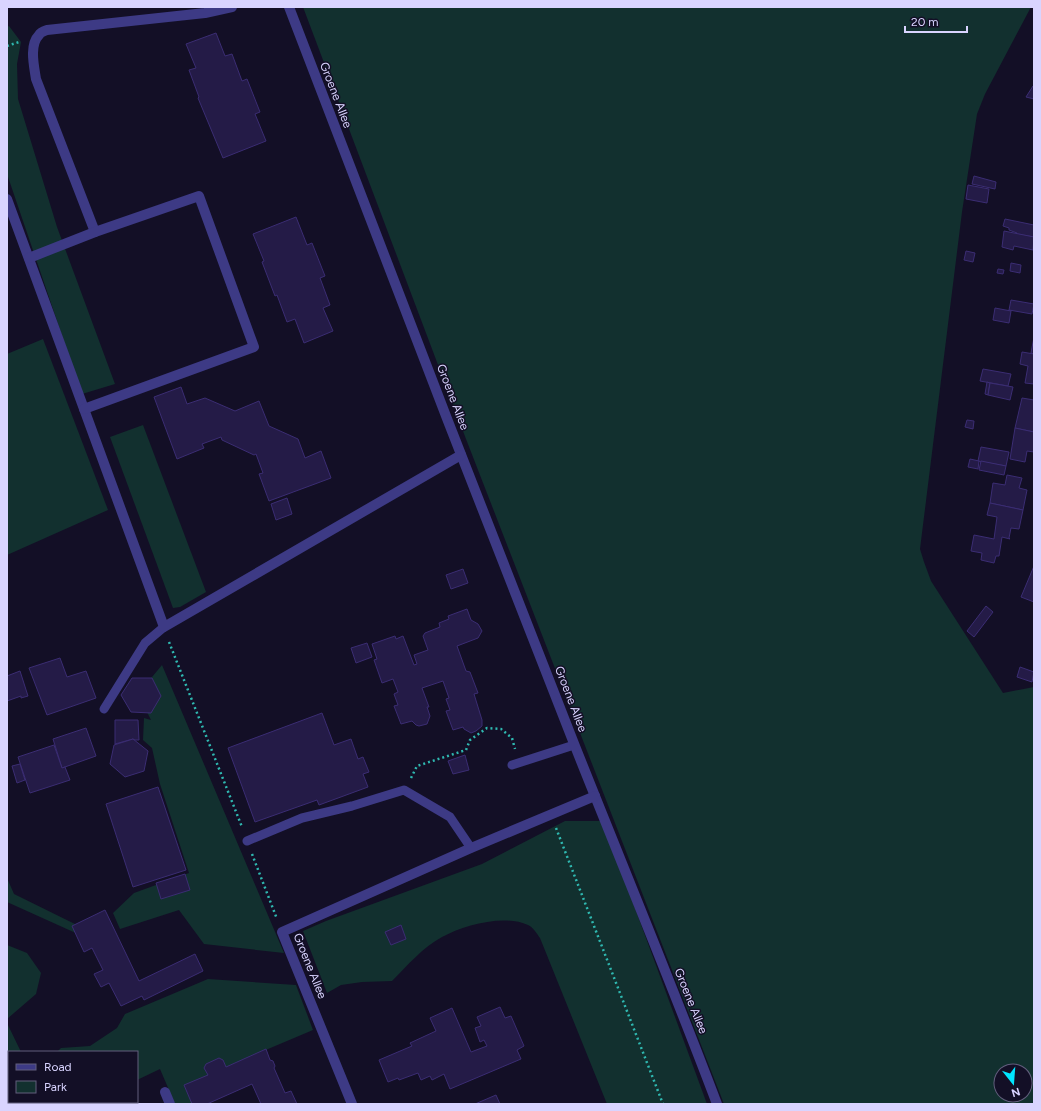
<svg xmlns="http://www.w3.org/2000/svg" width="1041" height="1111" viewBox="0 0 1041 1111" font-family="Figtree,sans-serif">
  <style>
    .green { fill: #12302f; fill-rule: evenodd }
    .building { fill: #241b47; stroke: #3b2d73 }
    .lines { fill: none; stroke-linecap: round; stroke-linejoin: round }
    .path { stroke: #2fb8b0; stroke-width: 2.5; stroke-dasharray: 2 3; stroke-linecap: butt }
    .service { stroke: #3d3a85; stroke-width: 9 }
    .minor { stroke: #3d3a85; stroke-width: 10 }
    .labels { text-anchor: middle; stroke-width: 3; stroke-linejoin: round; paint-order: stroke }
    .street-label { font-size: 12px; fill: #d9d4ff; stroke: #130f26 }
  </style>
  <rect width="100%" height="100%" fill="#130f26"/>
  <g class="green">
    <path d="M 303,7 L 1031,7 L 985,94 L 977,114 L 962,212 L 920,549 L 924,562 L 931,581 L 1003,693 L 1034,687 L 1034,1104 L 724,1104 L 466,439 ZM 1001,1071 L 1025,1071 L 1025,1095 L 1001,1095 Z"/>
    <path d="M 9,26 L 21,42 L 17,64 L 18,99 L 57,227 L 115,384 L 82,394 L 7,174 L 7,27 Z"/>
    <path d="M 43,339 L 108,510 L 7,555 L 7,354 Z"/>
    <path d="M 143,425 L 206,592 L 180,607 L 173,608 L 110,437 Z"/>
    <path d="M 162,665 L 284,953 L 204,944 L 179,910 L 120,929 L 113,913 L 134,893 L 189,873 L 160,784 L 152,748 L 143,740 L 144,718 L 151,720 L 138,694 Z"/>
    <path d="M 565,821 L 603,821 L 707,1104 L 607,1104 L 540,938 C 537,934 533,927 528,925 C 504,914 464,925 442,937 C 423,947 407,966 392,981 L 362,982 L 341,985 L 327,993 L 303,931 L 326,921 L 482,864 Z"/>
    <path d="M 7,878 L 14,894 L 83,928 L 89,939 L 7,902 Z"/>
    <path d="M 7,945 L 27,953 L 41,973 L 36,994 L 7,1019 Z"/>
    <path d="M 208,979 L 296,985 L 313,1030 L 268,1049 L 188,1086 L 194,1104 L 175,1104 L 160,1069 L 137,1080 L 137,1052 L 57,1052 L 61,1048 L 90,1046 L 117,1028 L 125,1014 Z"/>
    <path d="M 7,1023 L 21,1052 L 9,1052 L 9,1102 L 99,1102 L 100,1104 L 7,1104 Z"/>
  </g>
  <g class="building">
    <path d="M 216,33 L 225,56 L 232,54 L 242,81 L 247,79 L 260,112 L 255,114 L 266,141 L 223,158 L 198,98 L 199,97 L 189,70 L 196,68 L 186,44 Z"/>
    <path d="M 1033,86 L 1034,86 L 1034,99 L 1026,97 Z"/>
    <path d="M 974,176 L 996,182 L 995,189 L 972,184 Z"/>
    <path d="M 968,185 L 989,189 L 987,203 L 966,199 Z"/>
    <path d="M 296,217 L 307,245 L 312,243 L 325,276 L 320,278 L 330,305 L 323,308 L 333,331 L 304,343 L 295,319 L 287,322 L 277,295 L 275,296 L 262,262 L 264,261 L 253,234 Z"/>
    <path d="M 1005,219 L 1034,225 L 1034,237 L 1016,234 L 1017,233 L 1009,230 L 1009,228 L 1003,226 Z"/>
    <path d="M 1004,231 L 1034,237 L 1033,250 L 1014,246 L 1013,250 L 1002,247 Z"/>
    <path d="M 966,251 L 975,253 L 973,262 L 964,260 Z"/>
    <path d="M 1011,263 L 1021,265 L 1020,273 L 1010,271 Z"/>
    <path d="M 998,269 L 1004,270 L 1003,274 L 997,273 Z"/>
    <path d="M 1011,300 L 1034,304 L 1032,314 L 1009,310 Z"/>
    <path d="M 995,308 L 1011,311 L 1009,323 L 993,320 Z"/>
    <path d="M 1034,337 L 1034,354 L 1031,353 Z"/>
    <path d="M 1022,352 L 1034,354 L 1034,384 L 1025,383 L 1028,366 L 1020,364 Z"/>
    <path d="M 983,369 L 1011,374 L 1008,386 L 980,381 Z"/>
    <path d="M 987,382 L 990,383 L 988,395 L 985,394 Z"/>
    <path d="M 990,383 L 1013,387 L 1010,400 L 988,395 Z"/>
    <path d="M 181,387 L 187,404 L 205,398 L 235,411 L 259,401 L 269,426 L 298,439 L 305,458 L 321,451 L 331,478 L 269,501 L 259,474 L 263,473 L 256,454 L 254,455 L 222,440 L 221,437 L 202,444 L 204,448 L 177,459 L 154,397 Z"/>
    <path d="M 1022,398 L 1034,400 L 1034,432 L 1015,428 Z"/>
    <path d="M 967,420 L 974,421 L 973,429 L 965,427 Z"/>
    <path d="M 1015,428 L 1034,432 L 1034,452 L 1027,451 L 1025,462 L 1010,459 Z"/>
    <path d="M 981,447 L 1009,452 L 1006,466 L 978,461 Z"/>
    <path d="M 970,459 L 979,461 L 978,469 L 968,467 Z"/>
    <path d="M 981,461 L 1006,466 L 1004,475 L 979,470 Z"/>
    <path d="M 1007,475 L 1022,478 L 1019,488 L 1027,490 L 1023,510 L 990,503 L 993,483 L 1005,485 Z"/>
    <path d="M 287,498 L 292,514 L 276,520 L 271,504 Z"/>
    <path d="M 990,503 L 1023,510 L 1019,529 L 1011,528 L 1009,538 L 1010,539 L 1002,537 L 999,556 L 996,556 L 994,563 L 981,560 L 982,553 L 971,551 L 974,535 L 994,539 L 997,517 L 987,515 Z"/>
    <path d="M 1034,566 L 1034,602 L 1021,597 Z"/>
    <path d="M 463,569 L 468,583 L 451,589 L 446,575 Z"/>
    <path d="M 986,606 L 993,612 L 974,637 L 967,631 Z"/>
    <path d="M 467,609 L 471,620 L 478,624 L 482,631 L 478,638 L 457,646 L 466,671 L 470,672 L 478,693 L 474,694 L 482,720 L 482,726 L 476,731 L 471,733 L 464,729 L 463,727 L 453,730 L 446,711 L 450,710 L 446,699 L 449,698 L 443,681 L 422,688 L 429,707 L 427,707 L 430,716 L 427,724 L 419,726 L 416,725 L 412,721 L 401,724 L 394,706 L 398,705 L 394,694 L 398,692 L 393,679 L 382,683 L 374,660 L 377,659 L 372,644 L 395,636 L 396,639 L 403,636 L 414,665 L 417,664 L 414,655 L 428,650 L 423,636 L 425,633 L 440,627 L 439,623 L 449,619 L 448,616 Z"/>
    <path d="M 367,643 L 372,657 L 356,663 L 351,648 Z"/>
    <path d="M 60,658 L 67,677 L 86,671 L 96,698 L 47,715 L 29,668 Z"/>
    <path d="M 1020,667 L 1034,672 L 1032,682 L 1017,677 Z"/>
    <path d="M 20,671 L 28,696 L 21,698 L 21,696 L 7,701 L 7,676 Z"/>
    <path d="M 132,678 L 152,678 L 161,696 L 151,713 L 131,712 L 121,695 Z"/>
    <path d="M 322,713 L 334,745 L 351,739 L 358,759 L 363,757 L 369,772 L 363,774 L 368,787 L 319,805 L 317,800 L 255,822 L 228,748 Z"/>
    <path d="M 115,720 L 138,720 L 139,740 L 135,740 L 133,739 L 115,744 Z"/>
    <path d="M 86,728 L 96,756 L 62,768 L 53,739 Z"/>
    <path d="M 133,739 L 148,751 L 144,771 L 125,777 L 110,764 L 114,745 Z"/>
    <path d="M 54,745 L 62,768 L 65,767 L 70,780 L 30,793 L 18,757 Z"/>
    <path d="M 465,755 L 469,770 L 453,774 L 448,761 Z"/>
    <path d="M 20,764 L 25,780 L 17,783 L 12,766 Z"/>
    <path d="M 158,787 L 186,870 L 133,887 L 106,804 Z"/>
    <path d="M 185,874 L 190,890 L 161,899 L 156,883 Z"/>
    <path d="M 105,910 L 139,981 L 195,954 L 203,971 L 144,1000 L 142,996 L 121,1006 L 109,983 L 101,987 L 94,974 L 103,970 L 92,948 L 84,952 L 72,926 Z"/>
    <path d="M 401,925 L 406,939 L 391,945 L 385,932 Z"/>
    <path d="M 500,1007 L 505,1018 L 511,1016 L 524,1046 L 517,1050 L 521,1059 L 450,1089 L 444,1074 L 432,1080 L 430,1076 L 421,1080 L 418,1073 L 399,1080 L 398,1078 L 388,1082 L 379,1060 L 412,1046 L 410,1043 L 436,1031 L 430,1018 L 452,1008 L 471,1052 L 487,1046 L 484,1040 L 480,1042 L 475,1028 L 481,1026 L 477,1017 Z"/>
    <path d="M 266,1049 L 270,1060 L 273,1061 L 275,1066 L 274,1068 L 285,1093 L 291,1091 L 297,1104 L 261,1104 L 252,1084 L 207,1104 L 192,1104 L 184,1085 L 208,1075 L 204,1068 L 206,1064 L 219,1058 L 223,1060 L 226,1067 Z"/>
    <path d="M 496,1095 L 500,1104 L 475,1104 Z"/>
  </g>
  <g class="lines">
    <g class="path">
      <path d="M 7,46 L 19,42"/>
      <path d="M 169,642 L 242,827"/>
      <path d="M 411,778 L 417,766 L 466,750 L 470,740 L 487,728 L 501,729 L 512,738 L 515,749"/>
      <path d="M 556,828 L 663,1104"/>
      <path d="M 252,854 L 277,919"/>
    </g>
    <g class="service">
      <path d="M 104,709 L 145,643 L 164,627"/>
      <path d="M 512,765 L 574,745"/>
      <path d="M 247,841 L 302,818 L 352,806 L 404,790 L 450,817 L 471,848"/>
    </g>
    <g class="minor">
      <path d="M 289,7 C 382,252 477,497 573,741 C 621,862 671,982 717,1104"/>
      <path d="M 7,199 L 164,627 L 461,455"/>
      <path d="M 95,232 L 36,79 C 34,66 29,45 39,35 C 40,33 44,31 47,30 L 205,13 L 232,7"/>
      <path d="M 29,258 L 95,232 L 199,196 L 254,347 L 84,409"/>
      <path d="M 165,1092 L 170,1104"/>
      <path d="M 352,1104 L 282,932 L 471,848 L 595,796"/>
    </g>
  </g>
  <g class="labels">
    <g class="street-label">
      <text transform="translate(336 95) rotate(69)" y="4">Groene Allee</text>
      <text transform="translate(453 397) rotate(69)" y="4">Groene Allee</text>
      <text transform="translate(571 699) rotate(69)" y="4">Groene Allee</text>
      <text transform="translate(310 966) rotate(68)" y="4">Groene Allee</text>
      <text transform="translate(691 1001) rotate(68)" y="4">Groene Allee</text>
    </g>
  </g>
  <rect width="1041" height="1111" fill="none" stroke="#d9d4ff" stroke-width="16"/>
  <rect x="8" y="1051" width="130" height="52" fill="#130f26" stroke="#625e7d"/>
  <rect x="16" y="1064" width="20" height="6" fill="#3d3a85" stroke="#625e7d"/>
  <text x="44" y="1071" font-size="12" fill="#d9d4ff">Road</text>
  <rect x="16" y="1081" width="20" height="12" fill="#12302f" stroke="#625e7d"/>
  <text x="44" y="1091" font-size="12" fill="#d9d4ff">Park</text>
  <g transform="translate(1013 1083) rotate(163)"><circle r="19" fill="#130f26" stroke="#625e7d"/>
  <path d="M0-3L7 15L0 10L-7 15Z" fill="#00e5ff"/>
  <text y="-6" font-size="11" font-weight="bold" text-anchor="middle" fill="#d9d4ff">N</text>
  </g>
  <path d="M905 26v6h62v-6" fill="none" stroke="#d9d4ff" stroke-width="2"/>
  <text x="911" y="26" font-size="12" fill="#d9d4ff" stroke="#130f26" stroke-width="3" paint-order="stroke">20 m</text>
</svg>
